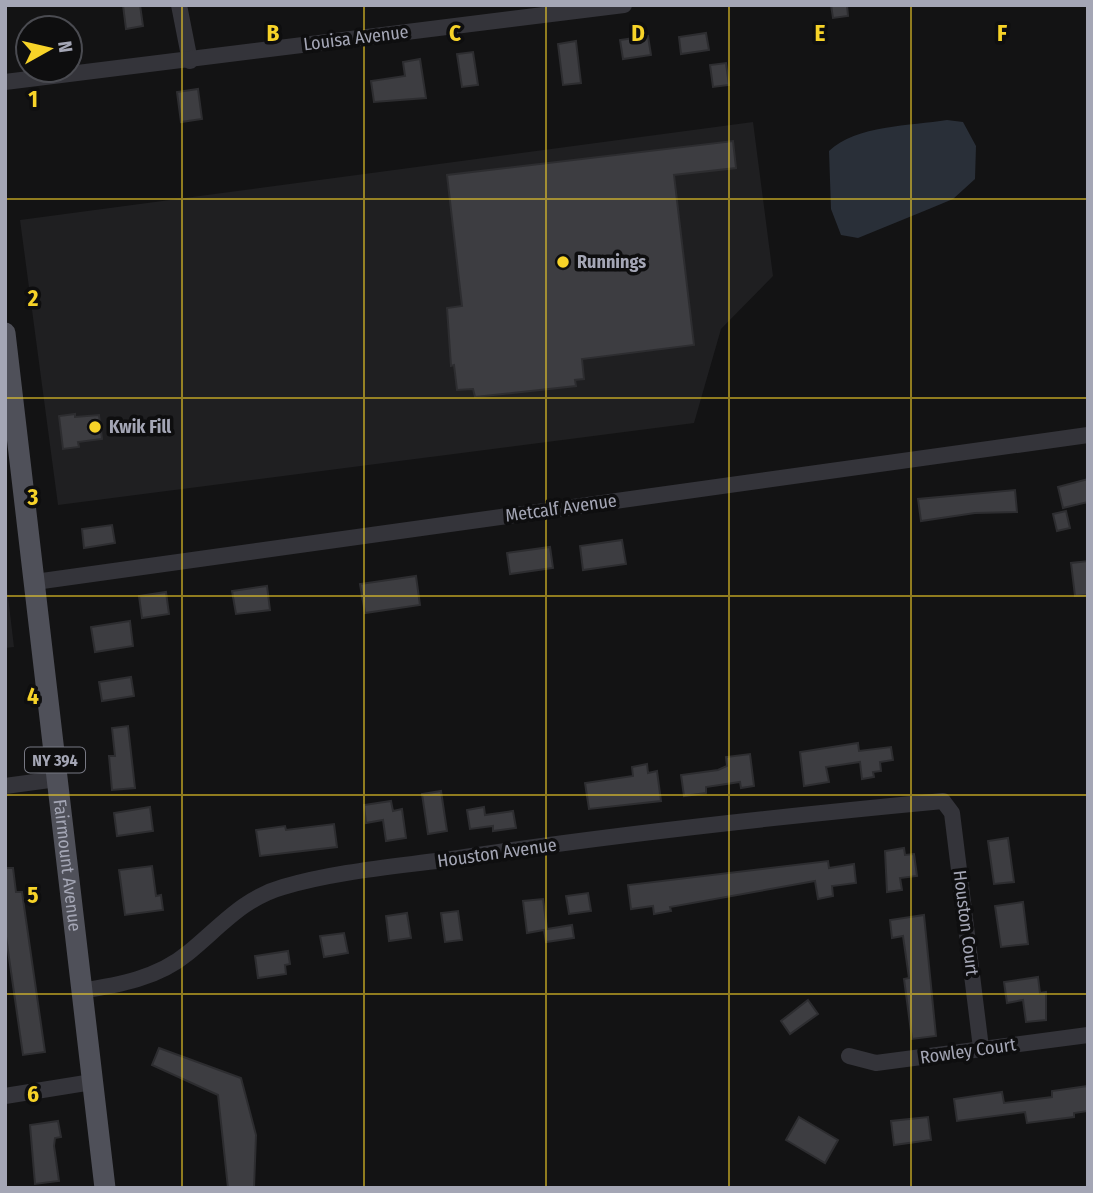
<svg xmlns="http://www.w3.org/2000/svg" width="1093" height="1193" viewBox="0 0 1093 1193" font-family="'Fira Sans Condensed',sans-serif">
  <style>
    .built { fill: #1f1f21 }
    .water { fill: #292f38 }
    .building { fill: #3d3d41; stroke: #2d2d30; stroke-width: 2 }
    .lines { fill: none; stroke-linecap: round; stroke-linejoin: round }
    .minor { stroke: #34343a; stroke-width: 16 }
    .major { stroke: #4f5059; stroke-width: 21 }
    .grid { fill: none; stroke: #f7d328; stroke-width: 2; stroke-opacity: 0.55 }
    .poi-dot { fill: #f7d328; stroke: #0e0e0f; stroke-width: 2.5 }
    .labels { text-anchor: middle; stroke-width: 7; stroke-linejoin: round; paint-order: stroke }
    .shield { fill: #0e0e0f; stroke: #777883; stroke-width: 2 }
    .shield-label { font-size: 16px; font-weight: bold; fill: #a4a6b5 }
    .street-label { font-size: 18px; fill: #a4a6b5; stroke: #0e0e0f }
    .poi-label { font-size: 18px; font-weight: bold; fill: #a4a6b5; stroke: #0e0e0f; text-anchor: start }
    .grid-label { font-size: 23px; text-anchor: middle; font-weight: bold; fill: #f7d328; stroke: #0e0e0f; stroke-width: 7; stroke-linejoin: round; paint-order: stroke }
  </style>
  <rect width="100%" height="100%" fill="#131314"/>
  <g class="built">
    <path d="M 753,122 L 773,276 L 721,329 L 694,423 L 58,505 L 20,220 Z"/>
    <path d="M 5,571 L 14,647 L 5,648 Z"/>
  </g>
  <path class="water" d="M 947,120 L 963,122 L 976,146 L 975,179 L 953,199 L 929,209 L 858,238 L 841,235 L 831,209 L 829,151 C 856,125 911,126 947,120 Z"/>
  <g class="building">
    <path d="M 123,5 L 140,5 L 143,26 L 126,29 Z"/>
    <path d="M 831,5 L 847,5 L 848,16 L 833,18 Z"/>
    <path d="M 706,33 L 709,50 L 681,54 L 679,37 Z"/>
    <path d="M 648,36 L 651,55 L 623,59 L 620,40 Z"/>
    <path d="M 576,41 L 581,83 L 563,85 L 558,44 Z"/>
    <path d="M 473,52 L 478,85 L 462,87 L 457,54 Z"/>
    <path d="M 420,59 L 426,98 L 374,102 L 371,81 L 405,76 L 403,62 Z"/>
    <path d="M 726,63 L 729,85 L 713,87 L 710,65 Z"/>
    <path d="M 198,89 L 202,119 L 181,122 L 177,92 Z"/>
    <path d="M 733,141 L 736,168 L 674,175 L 694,345 L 582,359 L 584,379 L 575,380 L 576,386 L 475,397 L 473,389 L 457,390 L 454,365 L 451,366 L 447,308 L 462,306 L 447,175 Z"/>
    <path d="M 75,414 L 75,417 L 99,415 L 102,439 L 78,442 L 79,447 L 63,449 L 59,416 Z"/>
    <path d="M 1088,479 L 1088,502 L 1063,508 L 1058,487 Z"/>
    <path d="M 1015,490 L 1017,512 L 975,513 L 921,521 L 918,499 Z"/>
    <path d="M 1066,511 L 1070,528 L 1057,531 L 1053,514 Z"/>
    <path d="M 112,525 L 115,543 L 84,548 L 82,529 Z"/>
    <path d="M 622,540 L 626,564 L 583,570 L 580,546 Z"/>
    <path d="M 550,547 L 553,568 L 510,574 L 507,553 Z"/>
    <path d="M 1088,561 L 1088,595 L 1075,596 L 1071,563 Z"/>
    <path d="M 416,576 L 420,605 L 365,613 L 360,584 Z"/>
    <path d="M 267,586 L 270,610 L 236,614 L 232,591 Z"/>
    <path d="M 166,592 L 169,614 L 142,618 L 139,596 Z"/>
    <path d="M 130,621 L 133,646 L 95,652 L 91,627 Z"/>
    <path d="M 131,677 L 134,696 L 102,701 L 99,682 Z"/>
    <path d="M 128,726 L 135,788 L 112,790 L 109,756 L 115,756 L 112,728 Z"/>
    <path d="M 858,743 L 859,751 L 891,747 L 893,760 L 880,762 L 881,771 L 873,772 L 874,777 L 862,779 L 860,762 L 826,767 L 829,782 L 804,786 L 800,752 Z"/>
    <path d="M 750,754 L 754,786 L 741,788 L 740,782 L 706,787 L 706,793 L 684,796 L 681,775 L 718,770 L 727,766 L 726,757 Z"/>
    <path d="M 647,764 L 648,773 L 657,771 L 661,801 L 589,809 L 585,783 L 633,776 L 632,767 Z"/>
    <path d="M 441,791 L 447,831 L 428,834 L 422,794 Z"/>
    <path d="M 391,801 L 393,811 L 402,809 L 406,838 L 386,841 L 383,820 L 366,823 L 364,805 Z"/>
    <path d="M 150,807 L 153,831 L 117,836 L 114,813 Z"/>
    <path d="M 484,807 L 485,815 L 513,811 L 516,828 L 493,831 L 493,826 L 470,829 L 467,810 Z"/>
    <path d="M 334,824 L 337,847 L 260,856 L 256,830 L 285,826 L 286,830 Z"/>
    <path d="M 1008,838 L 1014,882 L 994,884 L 988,841 Z"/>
    <path d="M 904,848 L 905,855 L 914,854 L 917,876 L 900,878 L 902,890 L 887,892 L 885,851 Z"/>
    <path d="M 828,861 L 829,868 L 854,864 L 856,883 L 832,886 L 833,896 L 818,899 L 815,881 L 670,907 L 671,911 L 654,914 L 653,906 L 631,909 L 628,885 Z"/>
    <path d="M 152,866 L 156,896 L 161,895 L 163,910 L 125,915 L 119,870 Z"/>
    <path d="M 5,868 L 13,868 L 16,892 L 22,892 L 45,1052 L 23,1055 L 5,930 Z"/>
    <path d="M 588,893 L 591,911 L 569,914 L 566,896 Z"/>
    <path d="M 543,899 L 547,929 L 572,925 L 574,938 L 546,942 L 544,930 L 527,933 L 523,901 Z"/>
    <path d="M 1023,902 L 1028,944 L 1001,947 L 995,906 Z"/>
    <path d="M 458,911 L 462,940 L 445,942 L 441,913 Z"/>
    <path d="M 407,913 L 411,938 L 389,941 L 386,916 Z"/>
    <path d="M 924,915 L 936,1036 L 912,1039 L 904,979 L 909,978 L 903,936 L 892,938 L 890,920 Z"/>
    <path d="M 344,933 L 348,953 L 324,957 L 320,936 Z"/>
    <path d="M 288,951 L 290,964 L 285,965 L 286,974 L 258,978 L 255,956 Z"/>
    <path d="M 1038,977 L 1040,993 L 1046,992 L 1046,1020 L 1026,1022 L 1023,1000 L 1007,1003 L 1004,982 Z"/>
    <path d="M 808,1000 L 818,1014 L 790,1034 L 781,1021 Z"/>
    <path d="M 159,1048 L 241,1078 L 256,1135 L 254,1188 L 228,1188 L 218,1095 L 152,1065 Z"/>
    <path d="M 1088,1086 L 1088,1111 L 1074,1113 L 1074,1117 L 1027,1123 L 1025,1112 L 957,1121 L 954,1099 L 1002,1092 L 1004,1103 L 1052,1097 L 1052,1091 Z"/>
    <path d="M 799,1117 L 838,1140 L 825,1163 L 786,1140 Z"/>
    <path d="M 928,1117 L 931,1140 L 894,1145 L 891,1121 Z"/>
    <path d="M 58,1121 L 61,1137 L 55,1138 L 54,1146 L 59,1181 L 35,1184 L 30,1125 Z"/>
  </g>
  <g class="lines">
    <g class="minor">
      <path d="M 179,5 L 190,61"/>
      <path d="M 5,82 L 624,5"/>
      <path d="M 35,582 L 1088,435"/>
      <path d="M 5,786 L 57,779"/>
      <path d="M 80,991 C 119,985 158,978 188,953 C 219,928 243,898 283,887 C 341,870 405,866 465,857 C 624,833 784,816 943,801 L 952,813 L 981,1048"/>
      <path d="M 849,1056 L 876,1063 L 1088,1035"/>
      <path d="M 5,1096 L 92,1082"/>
    </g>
    <path class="major" id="s1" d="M 5,333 L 105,1188"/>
  </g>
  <path class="grid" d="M 182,5 L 182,1188M 364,5 L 364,1188M 546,5 L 546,1188M 729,5 L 729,1188M 911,5 L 911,1188M 5,199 L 1088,199M 5,398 L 1088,398M 5,596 L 1088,596M 5,795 L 1088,795M 5,994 L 1088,994"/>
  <g class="poi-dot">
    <circle cx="563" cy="262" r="7"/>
    <circle cx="95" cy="427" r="7"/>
  </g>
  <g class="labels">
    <rect class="shield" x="25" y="747.5" width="60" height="25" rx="5"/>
    <g class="shield-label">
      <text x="55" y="766">NY 394</text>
    </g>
    <g class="street-label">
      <text transform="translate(356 38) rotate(-7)" y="6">Louisa Avenue</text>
      <text transform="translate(561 508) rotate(-8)" y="6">Metcalf Avenue</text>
      <text transform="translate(497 853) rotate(-8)" y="6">Houston Avenue</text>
      <text dy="6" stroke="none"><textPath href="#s1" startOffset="536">Fairmount Avenue</textPath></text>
      <text transform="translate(966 923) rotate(83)" y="6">Houston Court</text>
      <text transform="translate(968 1051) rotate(-8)" y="6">Rowley Court</text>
    </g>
    <g class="poi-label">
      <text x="577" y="268">Runnings</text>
      <text x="109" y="433">Kwik Fill</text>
    </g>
  </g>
  <g class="grid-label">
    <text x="273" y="41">B</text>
    <text x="455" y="41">C</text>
    <text x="638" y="41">D</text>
    <text x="820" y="41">E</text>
    <text x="1002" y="41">F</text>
    <text x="33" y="107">1</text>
    <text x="33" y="306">2</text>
    <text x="33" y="505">3</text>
    <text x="33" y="704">4</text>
    <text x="33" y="903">5</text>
    <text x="33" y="1102">6</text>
  </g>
  <rect width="1093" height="1193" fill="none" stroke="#a4a6b5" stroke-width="14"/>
  <g transform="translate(49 49) rotate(82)"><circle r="33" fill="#0e0e0f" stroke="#4a4b51" stroke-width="2"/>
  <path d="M0-5L12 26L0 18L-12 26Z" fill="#f7d328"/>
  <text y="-10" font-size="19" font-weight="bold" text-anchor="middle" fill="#a4a6b5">N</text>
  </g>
</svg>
